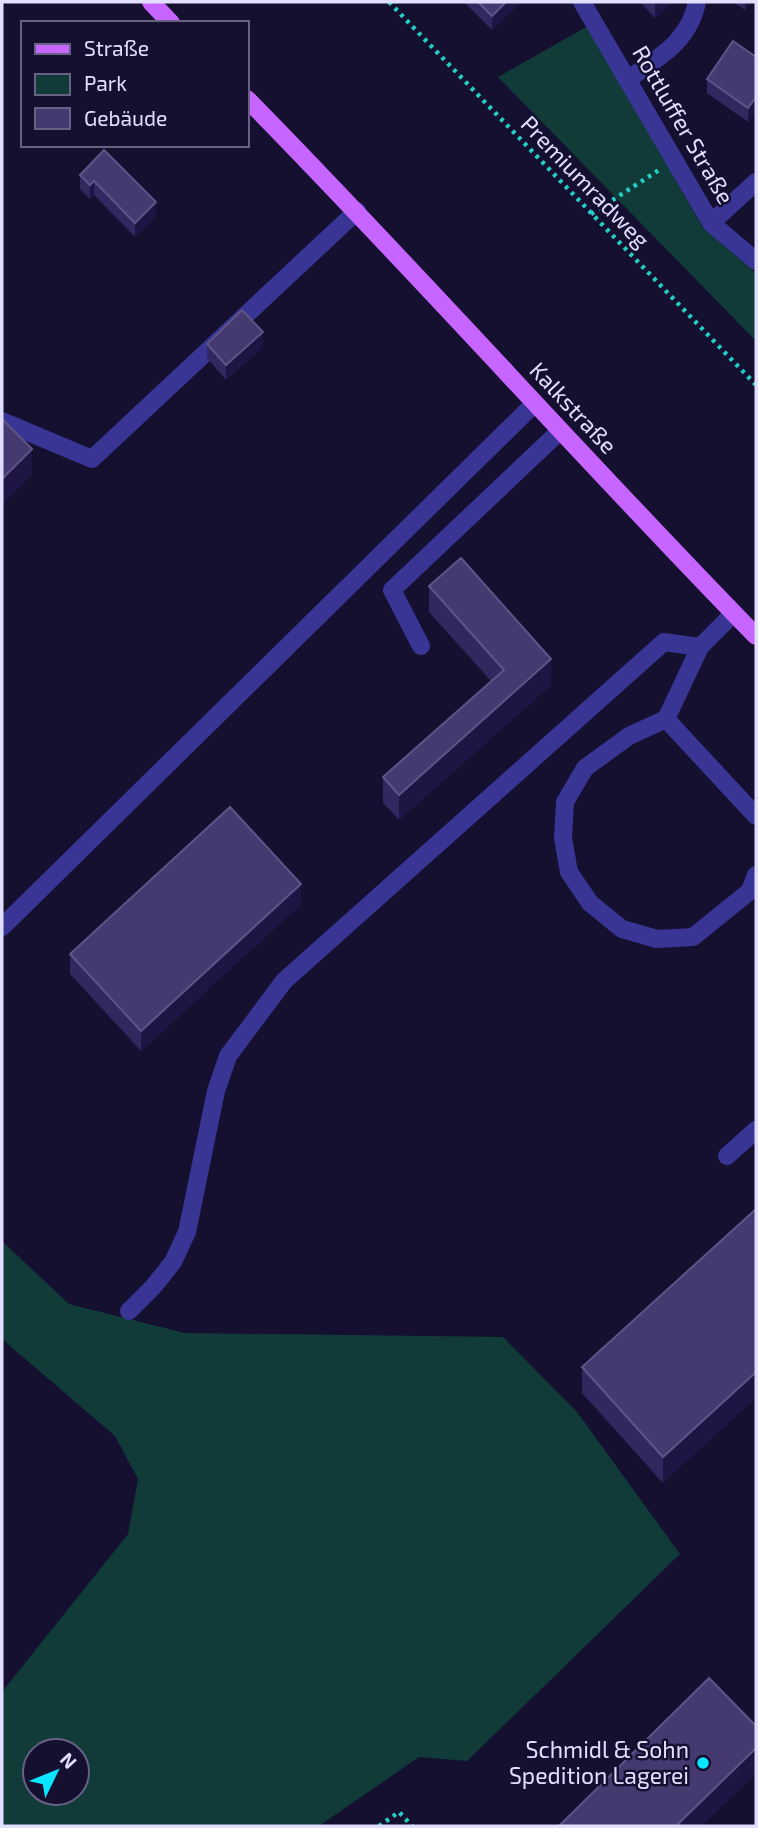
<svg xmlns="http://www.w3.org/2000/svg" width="758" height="1828" viewBox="0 0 758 1828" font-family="'Exo 2',sans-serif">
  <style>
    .green { fill: #113b39; fill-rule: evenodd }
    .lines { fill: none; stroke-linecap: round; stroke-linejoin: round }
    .path { stroke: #23cec4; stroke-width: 4.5; stroke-dasharray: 3.5 5; stroke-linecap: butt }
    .minor { stroke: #393594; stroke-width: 18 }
    .major { stroke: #c665ff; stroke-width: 18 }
    .wall { fill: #32275f }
    .shaded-wall { fill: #1f1545 }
    .building { fill: #453a70; stroke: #5e5487; stroke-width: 2 }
    .poi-dot { fill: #0ae6ff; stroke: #150f30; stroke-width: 2.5 }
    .labels { text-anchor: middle; stroke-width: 5; stroke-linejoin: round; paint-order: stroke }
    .street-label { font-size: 23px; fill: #e2deff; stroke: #150f30 }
    .poi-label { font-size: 23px; fill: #e2deff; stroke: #150f30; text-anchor: end }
  </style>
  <rect width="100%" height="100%" fill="#150f30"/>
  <g class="green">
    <path d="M 588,26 L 703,228 L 756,273 L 756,341 L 498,77 Z"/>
    <path d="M 2,1241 L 69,1304 L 185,1333 L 503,1337 L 577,1412 L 680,1554 L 467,1761 L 419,1757 L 319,1826 L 2,1826 L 2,1692 L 128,1534 L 138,1479 L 115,1436 L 2,1339 ZM 35,1751 L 77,1751 L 77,1793 L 35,1793 Z"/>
  </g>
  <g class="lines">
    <g class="path">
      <path d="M 389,2 L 756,385"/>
      <path d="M 591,214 L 659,170"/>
      <path d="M 379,1826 L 399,1812 L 412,1826"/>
    </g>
    <g class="minor">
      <path d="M 582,2 L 711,223 L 756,261"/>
      <path d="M 627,80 C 659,57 689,42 697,2"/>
      <path d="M 711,223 L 756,182"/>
      <path d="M 2,421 L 92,459 L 357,211"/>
      <path d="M 734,613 L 700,647 L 666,719 L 629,736 L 585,768 L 565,802 L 563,838 L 569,872 L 590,903 L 622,929 L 657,939 L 693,937 L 750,891 L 756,875"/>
      <path d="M 421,646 L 392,590 L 560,431"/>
      <path d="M 666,719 L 756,816"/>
      <path d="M 2,927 L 535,403"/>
      <path d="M 727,1156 L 756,1130"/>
      <path d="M 129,1311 L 153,1287 L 173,1262 L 187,1232 L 216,1091 L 228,1056 L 284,981 L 664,642 L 700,647"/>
    </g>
    <g class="major">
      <path d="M 151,2 L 171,23"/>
      <path d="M 247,99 C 420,275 584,460 756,636"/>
    </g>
  </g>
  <g class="wall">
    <path d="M 464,2 L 521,2 L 492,30 Z"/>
    <path d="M 640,2 L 672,2 L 655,18 Z"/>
    <path d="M 733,2 L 751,2 L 745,10 Z"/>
    <path d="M 756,57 L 748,122 L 707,93 L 707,79 Z"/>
    <path d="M 104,150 L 156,216 L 135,237 L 94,195 L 90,199 L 80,189 L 80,175 Z"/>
    <path d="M 207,344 L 263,347 L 226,380 L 207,358 Z"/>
    <path d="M 429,586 L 551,685 L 399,820 L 383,803 L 383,777 L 491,681 L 429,612 Z"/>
    <path d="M 301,904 L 141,1051 L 70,974 L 70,954 Z"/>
    <path d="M 756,1209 L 663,1483 L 582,1393 L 582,1367 Z"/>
  </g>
  <g class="shaded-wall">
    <path d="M 506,2 L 521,2 L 492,30 L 492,16 Z"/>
    <path d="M 657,2 L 672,2 L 655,18 L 655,3 Z"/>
    <path d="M 745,2 L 751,2 L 745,10 Z"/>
    <path d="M 756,97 L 756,111 L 748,122 L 748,108 Z"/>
    <path d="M 94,181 L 94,195 L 90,199 L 90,185 Z"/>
    <path d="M 156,202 L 156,216 L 135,237 L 135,223 Z"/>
    <path d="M 263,332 L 263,347 L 226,380 L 226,365 Z"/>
    <path d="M 32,449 L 32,475 L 2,505 L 2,479 Z"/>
    <path d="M 551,659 L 551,685 L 399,820 L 399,795 Z"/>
    <path d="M 301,884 L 301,904 L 141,1051 L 141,1031 Z"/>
    <path d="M 756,1372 L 756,1398 L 663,1483 L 663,1457 Z"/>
    <path d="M 756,1748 L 756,1774 L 702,1826 L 676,1826 Z"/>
  </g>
  <g class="building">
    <path d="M 478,2 L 506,2 L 492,16 Z"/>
    <path d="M 733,41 L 756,57 L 756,97 L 748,108 L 707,79 Z"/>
    <path d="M 104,150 L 156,202 L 135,223 L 94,181 L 90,185 L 80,175 Z"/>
    <path d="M 242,310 L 263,332 L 226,365 L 207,344 Z"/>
    <path d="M 2,419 L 32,449 L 2,479 Z"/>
    <path d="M 461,558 L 551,659 L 399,795 L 383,777 L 504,670 L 429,586 Z"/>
    <path d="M 230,807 L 301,884 L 141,1031 L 70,954 Z"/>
    <path d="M 756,1209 L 756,1372 L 663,1457 L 582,1367 Z"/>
    <path d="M 709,1678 L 756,1726 L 756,1748 L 676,1826 L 559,1826 Z"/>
  </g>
  <circle class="poi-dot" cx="703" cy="1763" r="7"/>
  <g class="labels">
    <g class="street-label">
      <text transform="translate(683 125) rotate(60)" y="8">Rottluffer Straße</text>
      <text transform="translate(585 182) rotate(46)" y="8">Premiumradweg</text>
      <text transform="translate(573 408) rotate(47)" y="8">Kalkstraße</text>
    </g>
    <g class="poi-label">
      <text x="689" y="1758">Schmidl &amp; Sohn<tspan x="689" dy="26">Spedition Lagerei</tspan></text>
    </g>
  </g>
  <rect width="758" height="1828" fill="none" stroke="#e2deff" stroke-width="7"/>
  <rect x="21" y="21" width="228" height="126" fill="#150f30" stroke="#676283" stroke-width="2"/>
  <rect x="35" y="44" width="35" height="10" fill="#c665ff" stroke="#676283" stroke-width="2"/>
  <text x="84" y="56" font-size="21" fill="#e2deff">Straße</text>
  <rect x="35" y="74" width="35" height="21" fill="#113b39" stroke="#676283" stroke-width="2"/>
  <text x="84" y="91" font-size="21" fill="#e2deff">Park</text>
  <rect x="35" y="108" width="35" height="21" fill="#453a70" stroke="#676283" stroke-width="2"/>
  <text x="84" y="126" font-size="21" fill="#e2deff">Gebäude</text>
  <g transform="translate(56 1772) rotate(47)"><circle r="33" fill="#150f30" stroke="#676283" stroke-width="2"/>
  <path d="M0-5L12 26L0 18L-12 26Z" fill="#0ae6ff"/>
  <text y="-10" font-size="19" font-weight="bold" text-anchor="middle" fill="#e2deff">N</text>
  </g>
</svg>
